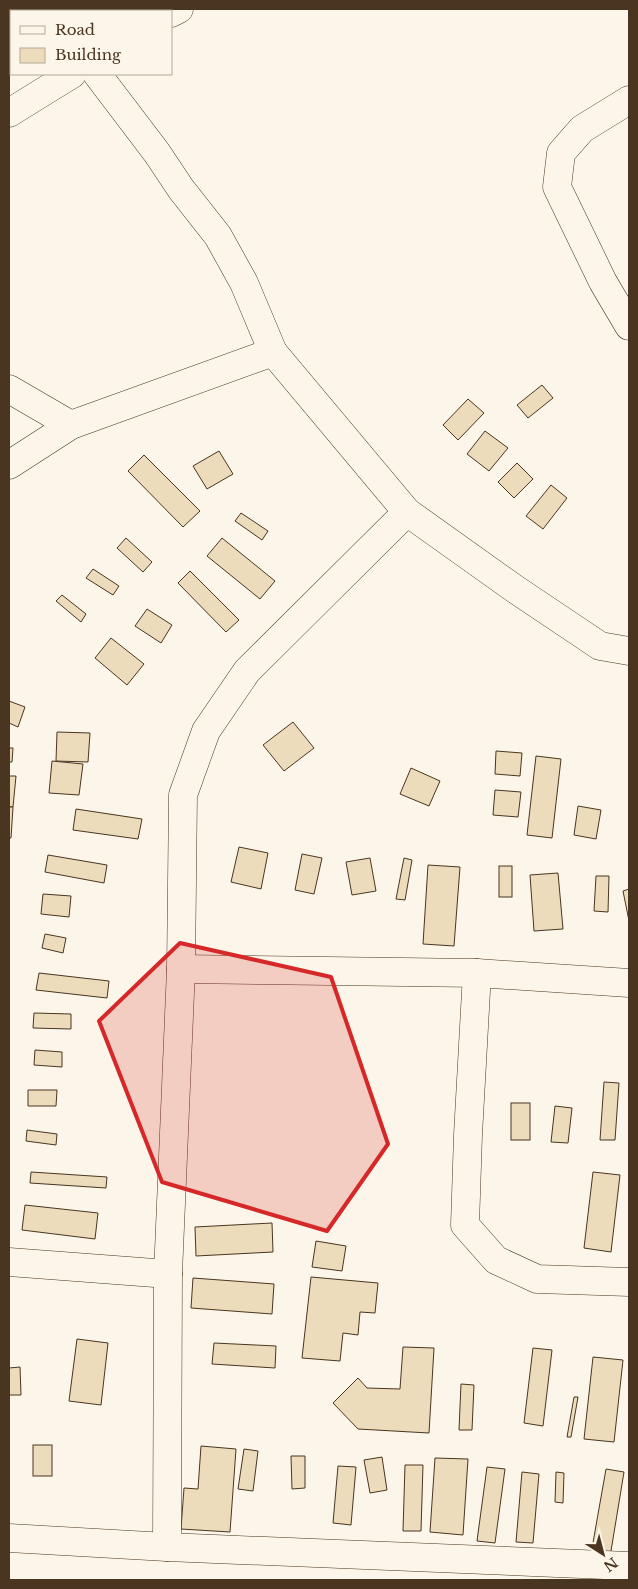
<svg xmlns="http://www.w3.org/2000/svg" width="638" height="1589" viewBox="0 0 638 1589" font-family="'Libre Baskerville',serif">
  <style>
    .building { fill: #ecdcbc; stroke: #4a3520 }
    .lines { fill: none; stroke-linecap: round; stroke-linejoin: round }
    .minor-casing { stroke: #4a3520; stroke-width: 29 }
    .minor { stroke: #fbf6e9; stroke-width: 28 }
    .marked { fill: #d62828; fill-opacity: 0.2; stroke: #d62828; stroke-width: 4; stroke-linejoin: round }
  </style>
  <rect width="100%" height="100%" fill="#fbf6e9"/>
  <g class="building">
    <path d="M 542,385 L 553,398 L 528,418 L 517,405 Z"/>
    <path d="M 468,399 L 484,413 L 458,440 L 443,425 Z"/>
    <path d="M 485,431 L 508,448 L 489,471 L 467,454 Z"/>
    <path d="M 219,451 L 233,474 L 207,489 L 193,466 Z"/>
    <path d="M 144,455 L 200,511 L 183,527 L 128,471 Z"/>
    <path d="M 517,463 L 533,479 L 514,498 L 498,482 Z"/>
    <path d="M 551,485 L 567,498 L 543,529 L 526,516 Z"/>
    <path d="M 241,513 L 268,531 L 262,540 L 235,521 Z"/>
    <path d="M 126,538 L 152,562 L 143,572 L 117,548 Z"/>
    <path d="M 222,538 L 275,581 L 260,599 L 207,556 Z"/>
    <path d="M 93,569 L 119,586 L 113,595 L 86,578 Z"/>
    <path d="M 190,571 L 239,620 L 226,632 L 178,583 Z"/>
    <path d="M 62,595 L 86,614 L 81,622 L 56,601 Z"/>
    <path d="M 147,609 L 172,625 L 161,643 L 135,626 Z"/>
    <path d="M 111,638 L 144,664 L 127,685 L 95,658 Z"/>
    <path d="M 9,701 L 25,707 L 18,727 L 9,723 Z"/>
    <path d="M 293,722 L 314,748 L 284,771 L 263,745 Z"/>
    <path d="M 57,732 L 90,733 L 88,762 L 56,761 Z"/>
    <path d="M 9,748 L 13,748 L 12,762 L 9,762 Z"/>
    <path d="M 496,751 L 522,753 L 520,776 L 495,774 Z"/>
    <path d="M 536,756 L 561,759 L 552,838 L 527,835 Z"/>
    <path d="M 52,761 L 83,764 L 79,795 L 49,793 Z"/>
    <path d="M 411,768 L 440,781 L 429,806 L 400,794 Z"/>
    <path d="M 9,776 L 16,776 L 13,807 L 9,807 Z"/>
    <path d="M 495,790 L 521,792 L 518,817 L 493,815 Z"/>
    <path d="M 578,806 L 601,810 L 596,839 L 574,835 Z"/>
    <path d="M 9,807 L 13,807 L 11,838 L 9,838 Z"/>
    <path d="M 76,809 L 142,819 L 138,839 L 73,830 Z"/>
    <path d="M 239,847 L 268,853 L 261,889 L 231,882 Z"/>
    <path d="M 302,854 L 322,858 L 314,894 L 295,890 Z"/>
    <path d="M 48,855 L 107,865 L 104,883 L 45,872 Z"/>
    <path d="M 370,858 L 376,891 L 352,895 L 346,862 Z"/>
    <path d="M 404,858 L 412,860 L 405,900 L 396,899 Z"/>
    <path d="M 428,865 L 460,867 L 454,946 L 423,944 Z"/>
    <rect x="499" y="866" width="13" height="31"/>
    <path d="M 558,873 L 563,929 L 534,931 L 530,875 Z"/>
    <path d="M 596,876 L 609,876 L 608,912 L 594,911 Z"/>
    <path d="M 629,889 L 629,921 L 623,891 Z"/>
    <path d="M 43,894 L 71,896 L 69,917 L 41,914 Z"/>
    <path d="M 45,934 L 66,938 L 63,953 L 42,948 Z"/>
    <path d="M 39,973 L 109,981 L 107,998 L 36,990 Z"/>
    <path d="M 34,1013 L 71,1014 L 71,1029 L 33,1028 Z"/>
    <path d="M 35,1050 L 62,1052 L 62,1067 L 34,1065 Z"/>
    <path d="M 604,1082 L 619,1083 L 615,1140 L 600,1140 Z"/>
    <path d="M 28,1090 L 57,1090 L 56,1106 L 28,1106 Z"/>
    <rect x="511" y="1103" width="19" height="37"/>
    <path d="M 555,1106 L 572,1108 L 568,1143 L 551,1142 Z"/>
    <path d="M 27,1130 L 57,1134 L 56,1145 L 26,1141 Z"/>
    <path d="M 31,1172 L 107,1177 L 106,1188 L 30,1183 Z"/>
    <path d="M 593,1172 L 620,1175 L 611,1252 L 584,1248 Z"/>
    <path d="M 25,1205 L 98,1213 L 95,1239 L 22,1230 Z"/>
    <path d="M 272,1223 L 273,1252 L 196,1256 L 195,1227 Z"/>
    <path d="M 316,1241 L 346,1246 L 342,1271 L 312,1267 Z"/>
    <path d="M 311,1277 L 378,1283 L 375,1313 L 360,1312 L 358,1335 L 343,1333 L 340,1361 L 302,1358 Z"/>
    <path d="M 193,1278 L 274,1284 L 272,1314 L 191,1308 Z"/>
    <path d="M 77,1339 L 108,1343 L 101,1405 L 69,1401 Z"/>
    <path d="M 214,1343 L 276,1346 L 275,1368 L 212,1364 Z"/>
    <path d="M 403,1347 L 434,1348 L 429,1433 L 358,1429 L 333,1403 L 358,1378 L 367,1388 L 400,1389 Z"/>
    <path d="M 533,1348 L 552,1350 L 543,1426 L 524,1423 Z"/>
    <path d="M 593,1357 L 623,1360 L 614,1442 L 584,1439 Z"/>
    <path d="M 20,1367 L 21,1395 L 9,1395 L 9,1368 Z"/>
    <path d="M 461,1384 L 474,1385 L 472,1430 L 459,1430 Z"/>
    <path d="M 574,1397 L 578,1397 L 571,1437 L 567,1437 Z"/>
    <rect x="33" y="1445" width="19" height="31"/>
    <path d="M 201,1446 L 236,1449 L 230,1532 L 181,1529 L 184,1488 L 198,1489 Z"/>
    <path d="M 244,1449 L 258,1451 L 253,1491 L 238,1489 Z"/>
    <path d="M 291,1456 L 305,1456 L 305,1488 L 292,1489 Z"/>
    <path d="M 382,1457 L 387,1490 L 370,1493 L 364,1460 Z"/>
    <path d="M 435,1458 L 468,1459 L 463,1535 L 430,1532 Z"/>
    <path d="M 405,1465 L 423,1465 L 421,1531 L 403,1531 Z"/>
    <path d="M 338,1466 L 356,1467 L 351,1525 L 333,1523 Z"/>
    <path d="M 487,1467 L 505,1469 L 495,1543 L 477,1541 Z"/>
    <path d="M 606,1469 L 624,1472 L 610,1557 L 591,1554 Z"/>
    <path d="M 522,1472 L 539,1474 L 533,1543 L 516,1542 Z"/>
    <path d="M 556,1472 L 564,1473 L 563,1503 L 555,1502 Z"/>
  </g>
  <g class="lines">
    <g class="minor-casing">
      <g id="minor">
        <path d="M 171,13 L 179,9"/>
        <path d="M 97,74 L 157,153 L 181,189 L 218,236 L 244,283 L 273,352 L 407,512 L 515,589 L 600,646 L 629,651"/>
        <path d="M 629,100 L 582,129 L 561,153 L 557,187 L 603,282 L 629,326"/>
        <path d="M 9,113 L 72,74"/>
        <path d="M 9,389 L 71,425"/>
        <path d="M 9,465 L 71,425 L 273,352"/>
        <path d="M 181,969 L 477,973 L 629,983"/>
        <path d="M 477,973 L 468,1135 L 465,1225 L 496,1260 L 537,1279 L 629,1282"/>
        <path d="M 9,1262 L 168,1274"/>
        <path d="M 9,1538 L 167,1547 L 629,1566"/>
        <path d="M 167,1547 L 168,1274 L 181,969 L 183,795 L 206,731 L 247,671 L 407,512"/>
      </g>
    </g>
    <use href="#minor" class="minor"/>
  </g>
  <path class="marked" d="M 180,943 L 331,977 L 388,1144 L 327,1231 L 162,1182 L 99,1021 Z"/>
  <rect width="638" height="1589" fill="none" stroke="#4a3520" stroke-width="20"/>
  <rect x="10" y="10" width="162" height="65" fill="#fbf6e9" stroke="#b4a999"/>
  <rect x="20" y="26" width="25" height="8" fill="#fbf6e9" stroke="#b4a999"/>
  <text x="55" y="35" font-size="15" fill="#4a3520">Road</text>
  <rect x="20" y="48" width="25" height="15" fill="#ecdcbc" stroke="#b4a999"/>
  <text x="55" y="60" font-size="15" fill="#4a3520">Building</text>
  <g transform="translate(603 1554) rotate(144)" stroke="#fbf6e9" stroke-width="4" paint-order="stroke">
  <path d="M0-4L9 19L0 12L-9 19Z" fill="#4a3520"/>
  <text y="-8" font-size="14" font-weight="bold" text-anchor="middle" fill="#4a3520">N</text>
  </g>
</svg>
